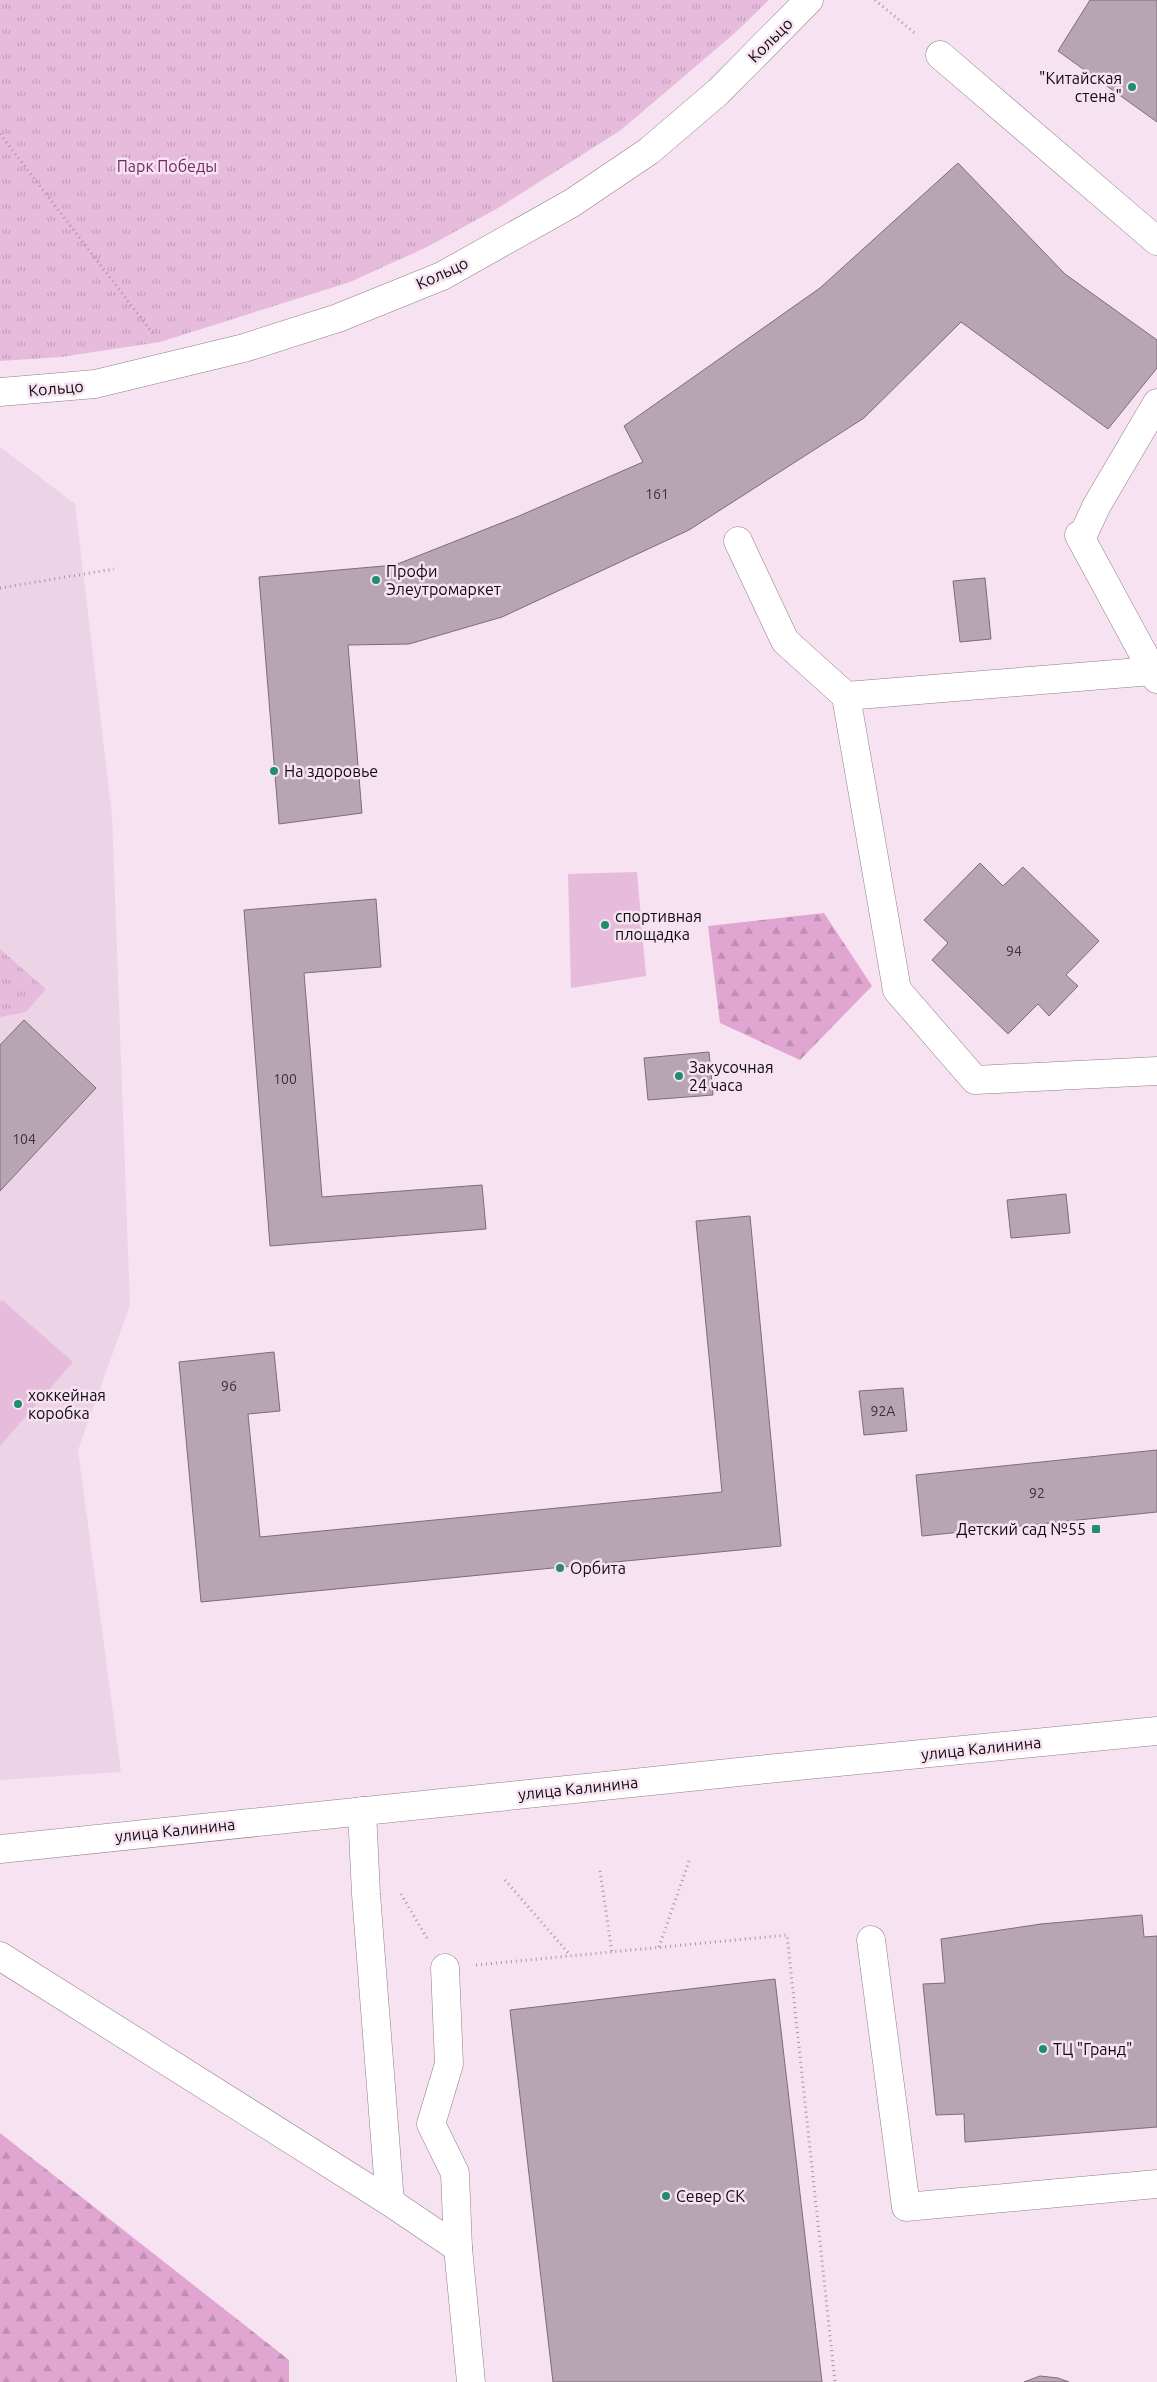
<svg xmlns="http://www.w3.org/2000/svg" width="1157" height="2382" viewBox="0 0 1157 2382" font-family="Ubuntu,sans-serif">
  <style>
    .built { fill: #edd3e6 }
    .grass { fill: url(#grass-tufts) }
    .forest { fill: url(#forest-firs) }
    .pitch { fill: #e6bbdb }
    .building { fill: #b7a5b2; stroke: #7d6c79 }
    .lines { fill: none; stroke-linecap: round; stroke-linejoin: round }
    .minor-casing { stroke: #907e8b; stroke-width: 29 }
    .major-casing { stroke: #907e8b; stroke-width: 29 }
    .path { stroke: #a596a2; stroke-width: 3; stroke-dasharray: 1 4; stroke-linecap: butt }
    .minor { stroke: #fff; stroke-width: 28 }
    .major { stroke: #fff; stroke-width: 28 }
    .poi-dot { fill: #208e6d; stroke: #f6e2f1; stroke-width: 2 }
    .labels { text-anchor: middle; stroke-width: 5; stroke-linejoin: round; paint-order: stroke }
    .number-label { font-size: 14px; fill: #3a3238 }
    .street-label { font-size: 16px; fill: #110b10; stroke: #f6e2f1 }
    .poi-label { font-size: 16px; fill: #110b10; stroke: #f6e2f1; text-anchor: start }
    .park-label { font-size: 16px; fill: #6f2c63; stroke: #f6e2f1 }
  </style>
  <defs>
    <pattern id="grass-tufts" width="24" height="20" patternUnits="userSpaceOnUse" patternTransform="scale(1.25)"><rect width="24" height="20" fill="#e6bbdb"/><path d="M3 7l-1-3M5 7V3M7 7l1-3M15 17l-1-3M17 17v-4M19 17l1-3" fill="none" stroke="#c49fbb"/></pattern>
    <pattern id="forest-firs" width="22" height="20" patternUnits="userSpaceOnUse" patternTransform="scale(1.25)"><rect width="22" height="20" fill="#e0a6d1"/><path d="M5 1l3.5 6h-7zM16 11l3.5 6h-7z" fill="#bf8eb2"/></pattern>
  </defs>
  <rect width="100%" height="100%" fill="#f6e2f1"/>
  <path class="built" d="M 0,447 L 75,504 L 112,815 L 130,1305 L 78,1450 L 121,1772 L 0,1780 Z"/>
  <g class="grass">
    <path d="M 0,0 L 769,0 L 736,32 L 621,130 L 498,208 L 427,247 L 350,282 L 160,342 L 61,357 L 0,361 Z"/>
    <path d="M 0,949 L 46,989 L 26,1012 L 0,1017 Z"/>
  </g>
  <g class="forest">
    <path d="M 824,913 L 872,986 L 800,1060 L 720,1023 L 708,926 Z"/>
    <path d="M 0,2133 L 289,2360 L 289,2382 L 0,2382 Z"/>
  </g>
  <g class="pitch">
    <path d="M 637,872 L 646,976 L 571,988 L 568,874 Z"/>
    <path d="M 2,1300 L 73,1362 L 0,1446 L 0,1303 Z"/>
  </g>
  <g class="building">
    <path d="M 1090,0 L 1157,0 L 1157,122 L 1058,51 Z"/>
    <path d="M 958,163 L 1065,274 L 1157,340 L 1157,368 L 1108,429 L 961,322 L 864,418 L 689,530 L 502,617 L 409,644 L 348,645 L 362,813 L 279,824 L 259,577 L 395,565 L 519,516 L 643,462 L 624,426 L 820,288 Z"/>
    <path d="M 985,578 L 991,639 L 960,642 L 953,581 Z"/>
    <path d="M 980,863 L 1003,886 L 1023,867 L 1099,941 L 1066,975 L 1078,986 L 1049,1016 L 1038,1004 L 1008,1034 L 932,960 L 948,943 L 924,920 Z"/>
    <path d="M 376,899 L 381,967 L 304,973 L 322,1197 L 482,1185 L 486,1229 L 270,1246 L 244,910 Z"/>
    <path d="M 24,1020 L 96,1088 L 0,1191 L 0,1045 Z"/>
    <path d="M 709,1052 L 713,1095 L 648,1100 L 644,1058 Z"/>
    <path d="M 1066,1194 L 1070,1233 L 1011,1238 L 1007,1200 Z"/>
    <path d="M 750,1216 L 781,1546 L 201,1602 L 179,1362 L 274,1352 L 280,1411 L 248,1414 L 260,1537 L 722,1492 L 696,1221 Z"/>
    <path d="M 903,1388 L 907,1431 L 864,1435 L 859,1391 Z"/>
    <path d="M 1157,1450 L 1157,1512 L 922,1536 L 916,1475 Z"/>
    <path d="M 1142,1915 L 1144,1937 L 1157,1936 L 1157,2127 L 965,2142 L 964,2114 L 936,2115 L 923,1984 L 945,1983 L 941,1939 L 1041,1924 Z"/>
    <path d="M 775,1979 L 822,2382 L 553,2382 L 510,2010 Z"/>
    <path d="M 1040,2376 L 1058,2378 L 1069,2382 L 1024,2382 Z"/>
  </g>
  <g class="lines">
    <g class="minor-casing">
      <g id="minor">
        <path d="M 940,55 L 1157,241"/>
        <path d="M 1157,403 L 1097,505 L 1081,539 L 1079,535 L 1157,679"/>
        <path d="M 738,541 L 785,641 L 846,696"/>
        <path d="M 1152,671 L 846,696 L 897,990 L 975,1080 L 1157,1071"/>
        <path d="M 871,1940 L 906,2207 L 1157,2184"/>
        <path d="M 0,1956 L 390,2202 L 366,1894 L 362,1811"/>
        <path d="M 445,1968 L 449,2064 L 431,2124 L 455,2173 L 458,2248"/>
        <path d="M 390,2202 L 458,2248 L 471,2382"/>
      </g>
    </g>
    <g class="major-casing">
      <g id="major">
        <path d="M 0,392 L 95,384 L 244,348 L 338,318 L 442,276 L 572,203 L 649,151 L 718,92 L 809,0"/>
        <path d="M 0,1849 L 767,1769 L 1157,1731"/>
      </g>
    </g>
    <g class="path">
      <path d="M 875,0 L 917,35"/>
      <path d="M 0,134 L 154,335"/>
      <path d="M 0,588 L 114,569"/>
      <path d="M 600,1871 L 612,1952"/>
      <path d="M 505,1880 L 570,1955"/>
      <path d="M 401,1894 L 428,1940"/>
      <path d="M 659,1947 L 689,1861"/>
      <path d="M 476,1965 L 787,1935 L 835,2382"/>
    </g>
    <use href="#minor" class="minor"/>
    <use href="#major" class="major"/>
  </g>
  <g class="poi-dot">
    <circle cx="1132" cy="87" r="5"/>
    <circle cx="376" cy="580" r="5"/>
    <circle cx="274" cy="771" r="5"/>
    <circle cx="605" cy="925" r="5"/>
    <circle cx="679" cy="1076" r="5"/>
    <circle cx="18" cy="1404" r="5"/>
    <rect x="1091" y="1524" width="10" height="10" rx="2.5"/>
    <circle cx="560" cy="1568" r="5"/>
    <circle cx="1043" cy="2049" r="5"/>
    <circle cx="666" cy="2196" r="5"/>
  </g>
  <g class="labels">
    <g class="number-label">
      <text x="657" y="499">161</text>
      <text x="1014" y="956">94</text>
      <text x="285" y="1084">100</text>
      <text x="24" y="1144">104</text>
      <text x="229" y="1391">96</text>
      <text x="883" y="1416">92А</text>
      <text x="1037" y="1498">92</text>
    </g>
    <g class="street-label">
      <text transform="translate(770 40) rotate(-45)" y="6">Кольцо</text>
      <text transform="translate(442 273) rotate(-25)" y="6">Кольцо</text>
      <text transform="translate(56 388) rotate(-5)" y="6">Кольцо</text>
      <text transform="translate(981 1748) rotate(-6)" y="6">улица Калинина</text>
      <text transform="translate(578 1788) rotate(-6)" y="6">улица Калинина</text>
      <text transform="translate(175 1830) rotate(-6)" y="6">улица Калинина</text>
    </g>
    <g class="poi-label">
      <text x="1122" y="84" text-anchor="end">"Китайская<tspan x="1122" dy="18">стена"</tspan></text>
      <text x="386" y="577">Профи<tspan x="386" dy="18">Элеутромаркет</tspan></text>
      <text x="284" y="777">На здоровье</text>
      <text x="615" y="922">спортивная<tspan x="615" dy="18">площадка</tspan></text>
      <text x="689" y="1073">Закусочная<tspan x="689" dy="18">24 часа</tspan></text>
      <text x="28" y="1401">хоккейная<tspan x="28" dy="18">коробка</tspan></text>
      <text x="1086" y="1535" text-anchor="end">Детский сад №55</text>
      <text x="570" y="1574">Орбита</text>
      <text x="1053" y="2055">ТЦ "Гранд"</text>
      <text x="676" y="2202">Север СК</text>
    </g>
    <g class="park-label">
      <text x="167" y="172">Парк Победы</text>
    </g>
  </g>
</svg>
